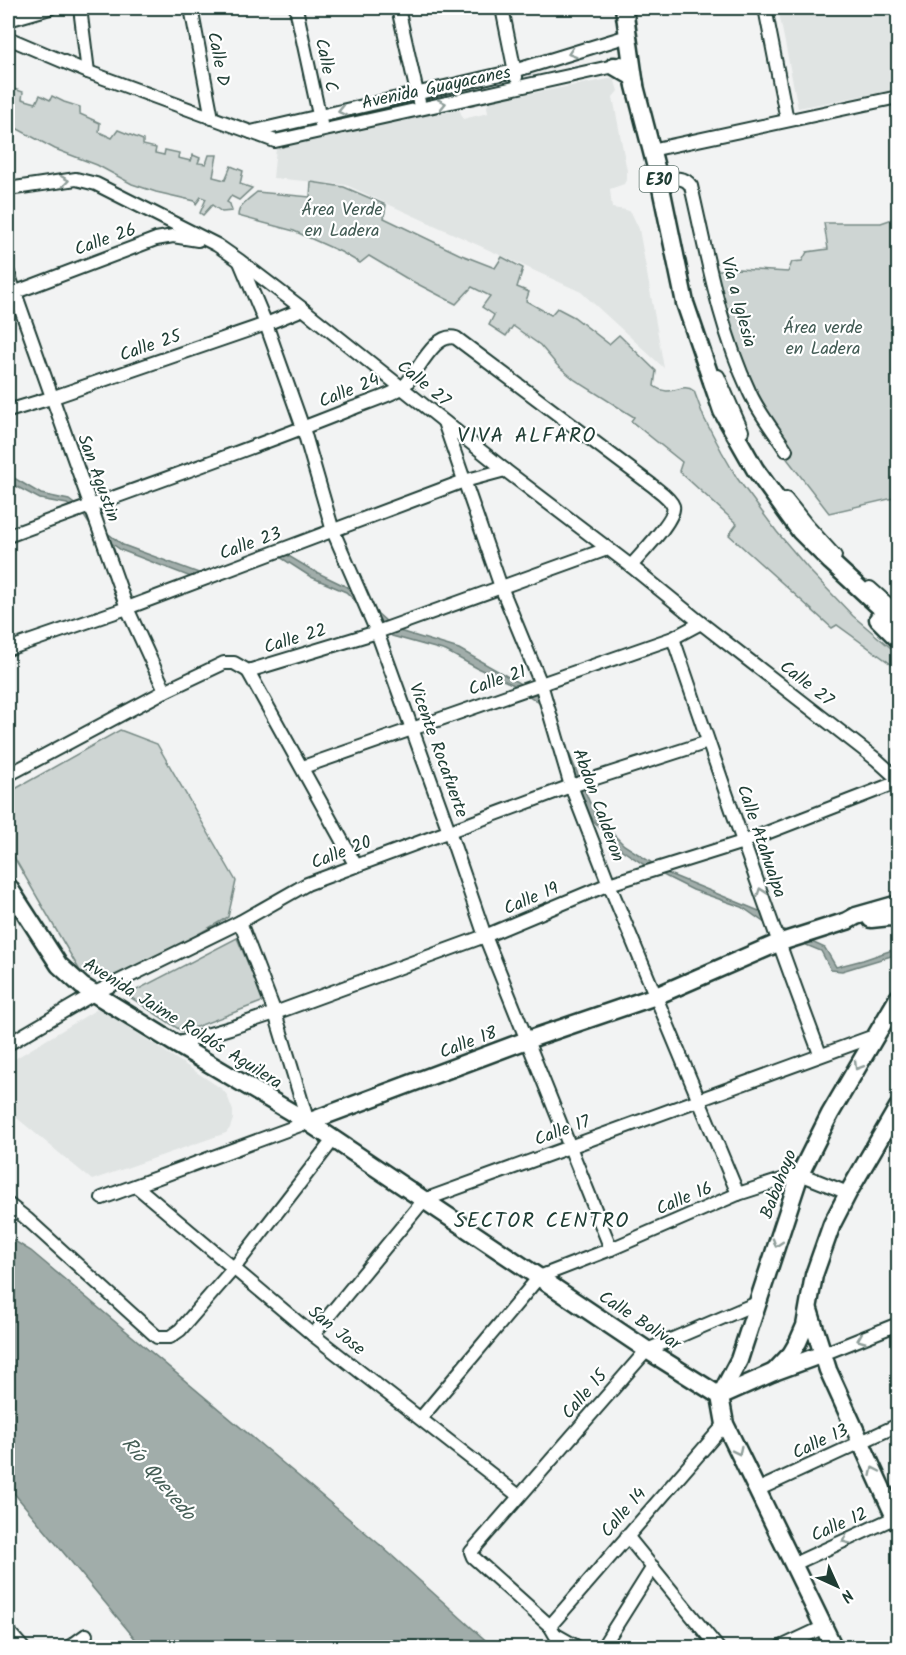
<svg xmlns="http://www.w3.org/2000/svg" width="906" height="1655" viewBox="0 0 906 1655" font-family="Kalam,sans-serif">
  <style>
    .built { fill: #e0e4e3 }
    .green { fill: #ced5d3; stroke: #768984; stroke-width: 1.5 }
    .water { fill: #a1adaa; stroke: #6d807b; stroke-width: 1.5 }
    .lines { fill: none; stroke-linecap: round; stroke-linejoin: round }
    .minor-casing { stroke: #1f3d34; stroke-width: 16 }
    .major-casing { stroke: #1f3d34; stroke-width: 21 }
    .minor { stroke: #fff; stroke-width: 12 }
    .major { stroke: #fff; stroke-width: 16 }
    .oneway { stroke: #8f9e9a }
    .labels { text-anchor: middle; stroke-width: 4.5; stroke-linejoin: round; paint-order: stroke }
    .shield { fill: #fff; stroke: #627771; stroke-width: 1.5 }
    .shield-label { font-size: 16px; font-weight: bold; fill: #1f3d34 }
    .street-label { font-size: 18px; fill: #1f3d34; stroke: #fff }
    .park-label { font-size: 18px; fill: #425b54; stroke: #fff }
    .water-label { font-size: 20px; font-style: italic; fill: #465f57; stroke: #fff }
    .quarter-label { font-size: 21px; letter-spacing: 1.5px; fill: #1f3d34; stroke: #fff }
  </style>
  <rect width="100%" height="100%" fill="#f2f3f3"/>
  <filter id="ink" filterUnits="userSpaceOnUse"><feTurbulence type="fractalNoise" baseFrequency=".0167" numOctaves="2"/><feDisplacementMap in="SourceGraphic" scale="12" xChannelSelector="R" yChannelSelector="G"/><feConvolveMatrix kernelMatrix="1 2 1 2 8 2 1 2 1" color-interpolation-filters="sRGB"/></filter>
  <g filter="url(#ink)">
    <g class="built">
      <path d="M 778,8 L 898,8 L 898,89 L 798,108 Z"/>
      <path d="M 614,78 L 618,91 L 613,97 L 627,171 L 627,178 L 624,184 L 610,189 L 612,208 L 626,210 L 631,212 L 639,229 L 664,368 L 581,292 L 346,185 L 273,178 L 276,148 L 456,109 L 460,111 L 463,119 L 488,113 L 487,106 L 490,101 Z"/>
      <path d="M 99,1008 L 222,1089 L 227,1095 L 233,1111 L 233,1119 L 230,1128 L 226,1133 L 92,1180 L 12,1114 L 8,1118 L 8,1063 Z"/>
    </g>
    <g class="green">
      <path d="M 8,87 L 23,92 L 22,99 L 36,103 L 40,95 L 50,100 L 52,96 L 64,102 L 80,107 L 80,114 L 100,123 L 99,132 L 112,138 L 118,130 L 143,140 L 143,145 L 156,148 L 155,153 L 164,155 L 165,150 L 179,153 L 178,158 L 191,161 L 193,155 L 200,158 L 198,163 L 206,164 L 209,155 L 217,155 L 213,177 L 225,180 L 231,166 L 243,171 L 240,184 L 252,188 L 239,200 L 231,196 L 227,202 L 230,204 L 232,211 L 222,212 L 212,205 L 203,215 L 200,213 L 206,199 L 201,197 L 196,204 L 195,201 L 156,192 L 132,184 L 97,165 L 55,149 L 16,128 L 8,128 Z"/>
      <path d="M 311,182 L 344,187 L 386,205 L 384,218 L 459,254 L 495,268 L 502,257 L 523,268 L 517,287 L 529,292 L 526,301 L 551,315 L 557,308 L 574,317 L 609,344 L 619,335 L 656,371 L 654,386 C 672,399 681,381 694,391 L 704,418 L 722,452 L 737,478 L 777,532 L 811,572 L 853,616 L 898,654 L 898,669 L 837,625 L 832,628 L 729,535 L 737,524 L 679,471 L 682,462 L 631,421 L 634,417 L 575,380 L 557,365 L 540,345 L 513,326 L 506,336 L 489,325 L 494,315 L 482,307 L 490,296 L 472,287 L 456,304 L 406,278 L 369,256 L 360,263 L 341,252 L 294,231 L 238,216 C 238,205 249,199 257,192 L 310,197 Z"/>
      <path d="M 898,217 L 898,497 L 829,513 L 771,438 L 734,367 L 714,312 L 704,271 L 738,269 L 788,272 L 792,262 L 802,261 L 807,252 L 828,249 L 824,223 L 881,223 Z"/>
      <path d="M 120,730 L 157,744 L 236,881 L 228,917 L 117,981 L 80,971 L 8,847 L 8,793 Z"/>
      <path d="M 237,938 L 264,1001 L 183,1032 L 127,995 Z"/>
    </g>
    <g class="water">
      <path d="M 8,476 L 14,478 L 41,494 L 69,500 L 86,513 L 101,528 L 123,545 L 204,575 L 277,549 L 312,570 L 349,588 L 396,630 L 459,649 L 542,696 L 568,751 L 590,803 L 606,827 L 624,845 L 669,874 L 759,911 L 792,936 L 814,943 L 825,948 L 836,967 L 863,960 L 898,948 L 898,954 L 842,971 L 831,970 L 821,951 L 782,935 L 742,907 L 693,890 L 667,877 L 643,864 L 616,846 L 593,820 L 575,792 L 545,713 L 539,703 L 514,685 L 477,668 L 446,651 L 392,636 L 346,592 L 311,577 L 277,555 L 196,579 L 121,550 L 93,530 L 84,516 L 67,504 L 40,499 L 8,482 Z"/>
      <path d="M 8,1237 L 31,1251 L 379,1544 L 493,1647 L 142,1647 L 8,1486 Z"/>
    </g>
    <g class="lines">
      <g class="minor-casing">
        <g id="minor">
          <path d="M 80,8 L 88,72"/>
          <path d="M 191,8 L 212,118"/>
          <path d="M 296,8 L 321,124"/>
          <path d="M 398,8 L 419,102"/>
          <path d="M 502,8 L 516,77"/>
          <path d="M 765,8 L 787,120"/>
          <path d="M 8,20 L 50,8"/>
          <path d="M 8,38 L 88,72 L 275,141 L 614,66 L 621,63"/>
          <path d="M 251,132 L 514,71 L 628,36"/>
          <path d="M 651,150 L 898,97"/>
          <path d="M 660,183 C 673,180 683,174 691,186 C 707,255 719,327 749,391 C 758,412 774,431 786,450"/>
          <path d="M 8,189 L 76,179 L 96,184 L 217,245 L 240,261 L 303,309 L 505,470 L 631,566 L 701,623 L 877,760 L 898,779"/>
          <path d="M 240,262 L 266,324 L 303,428 L 333,531 L 377,632 L 449,831 L 485,936 L 611,1249"/>
          <path d="M 8,273 L 127,608 L 165,691"/>
          <path d="M 8,295 L 156,239 L 173,236 L 198,240"/>
          <path d="M 718,376 L 742,431"/>
          <path d="M 8,411 L 51,398 L 266,324 L 303,309"/>
          <path d="M 444,422 L 501,587 L 541,684 L 571,786 L 609,884 L 738,1194"/>
          <path d="M 786,499 L 806,524 L 835,556"/>
          <path d="M 8,536 C 121,494 236,455 348,410 C 360,405 395,394 403,387 C 417,375 434,331 456,338 L 653,486 C 659,491 670,498 673,506 C 677,518 639,556 631,566"/>
          <path d="M 870,588 L 898,613"/>
          <path d="M 673,638 C 720,777 768,916 820,1054"/>
          <path d="M 8,649 L 127,608 L 464,481 L 505,470"/>
          <path d="M 248,671 L 356,866"/>
          <path d="M 303,767 L 673,638 L 701,623"/>
          <path d="M 8,775 L 165,691 L 224,663 L 234,663 L 248,671 L 377,632 L 607,549"/>
          <path d="M 8,1044 L 95,993 L 240,922 L 307,884 L 571,786 L 708,742"/>
          <path d="M 176,1044 L 230,1028 L 275,1013 L 485,936 L 609,884 L 743,842 L 898,782"/>
          <path d="M 136,1186 L 313,1335 L 519,1496"/>
          <path d="M 102,1198 L 308,1122 L 275,1013 L 240,922"/>
          <path d="M 8,1204 L 27,1219 L 157,1337 L 170,1337 L 180,1330 L 234,1268 L 333,1140"/>
          <path d="M 313,1335 L 424,1200 L 877,1035"/>
          <path d="M 823,1354 L 898,1324"/>
          <path d="M 421,1418 L 539,1277 L 611,1249 L 738,1194 L 800,1174 L 848,1193"/>
          <path d="M 757,1490 L 898,1425"/>
          <path d="M 627,1536 L 718,1648"/>
          <path d="M 794,1564 L 898,1516"/>
          <path d="M 550,1626 L 725,1424"/>
          <path d="M 8,1631 L 23,1648"/>
          <path d="M 556,1635 L 579,1648"/>
          <path d="M 68,1648 L 86,1635"/>
          <path d="M 563,1648 L 550,1626 L 473,1557 L 471,1552 L 647,1350 L 757,1303"/>
          <path d="M 602,1648 L 653,1567"/>
          <path d="M 779,1648 L 824,1627"/>
        </g>
      </g>
      <g class="major-casing">
        <g id="major">
          <path d="M 624,8 L 635,86 L 660,183 L 685,303 L 722,411 L 755,469 L 800,531 L 831,562 L 898,624"/>
          <path d="M 614,66 L 633,77 L 635,84"/>
          <path d="M 878,619 L 898,639"/>
          <path d="M 8,886 L 59,965 L 82,986 L 176,1044 L 308,1122 L 647,1350 L 720,1396 L 725,1424 L 834,1648"/>
          <path d="M 871,919 L 890,917 L 898,919"/>
          <path d="M 308,1122 L 527,1040 L 656,996 L 778,943 L 847,921 L 856,916 L 898,904"/>
          <path d="M 809,1310 L 828,1370 L 898,1524"/>
          <path d="M 774,1372 L 791,1354 L 798,1342 L 805,1326 L 814,1275 L 832,1224 L 848,1193 L 898,1107"/>
          <path d="M 720,1396 L 739,1360 L 800,1174 L 830,1114 L 898,998"/>
          <path d="M 720,1396 L 774,1372 L 823,1354"/>
        </g>
      </g>
      <use href="#minor" class="minor"/>
      <use href="#major" class="major"/>
    </g>
    <defs><path id="oneway-chevron" d="M-2-3.5L2.5 0L-2 3.5" fill="none" stroke-width="1.6" stroke-linecap="round" stroke-linejoin="round" transform="scale(1.5)"/></defs>
    <g class="oneway">
      <use href="#oneway-chevron" transform="translate(572 53) rotate(162)"/>
      <use href="#oneway-chevron" transform="translate(442 104) rotate(-12)"/>
      <use href="#oneway-chevron" transform="translate(342 111) rotate(167)"/>
      <use href="#oneway-chevron" transform="translate(65 181) rotate(-8)"/>
      <use href="#oneway-chevron" transform="translate(761 892) rotate(-109)"/>
      <use href="#oneway-chevron" transform="translate(858 1066) rotate(121)"/>
      <use href="#oneway-chevron" transform="translate(777 1243) rotate(108)"/>
      <use href="#oneway-chevron" transform="translate(861 1339) rotate(158)"/>
      <use href="#oneway-chevron" transform="translate(738 1451) rotate(64)"/>
      <use href="#oneway-chevron" transform="translate(874 1471) rotate(-115)"/>
      <use href="#oneway-chevron" transform="translate(846 1540) rotate(156)"/>
    </g>
  </g>
  <g class="labels">
    <rect class="shield" x="639.5" y="166" width="39" height="26" rx="4.5"/>
    <g class="shield-label">
      <text x="659" y="185">E30</text>
    </g>
    <g class="street-label">
      <text transform="translate(219 59) rotate(79)" y="6">Calle D</text>
      <text transform="translate(327 65) rotate(78)" y="6">Calle C</text>
      <text transform="translate(436 87) rotate(-12)" y="6">Avenida Guayacanes</text>
      <text transform="translate(105 239) rotate(-20)" y="6">Calle 26</text>
      <text transform="translate(739 302) rotate(75)" y="6">Vía a Iglesia</text>
      <text transform="translate(150 345) rotate(-19)" y="6">Calle 25</text>
      <text transform="translate(424 383) rotate(39)" y="6">Calle 27</text>
      <text transform="translate(349 390) rotate(-22)" y="6">Calle 24</text>
      <text transform="translate(99 478) rotate(70)" y="6">San Agustin</text>
      <text transform="translate(250 543) rotate(-20)" y="6">Calle 23</text>
      <text transform="translate(295 638) rotate(-17)" y="6">Calle 22</text>
      <text transform="translate(497 680) rotate(-19)" y="6">Calle 21</text>
      <text transform="translate(807 683) rotate(38)" y="6">Calle 27</text>
      <text transform="translate(439 750) rotate(70)" y="6">Vicente Rocafuerte</text>
      <text transform="translate(599 805) rotate(70)" y="6">Abdon Calderon</text>
      <text transform="translate(762 841) rotate(71)" y="6">Calle Atahualpa</text>
      <text transform="translate(341 852) rotate(-21)" y="6">Calle 20</text>
      <text transform="translate(531 898) rotate(-23)" y="6">Calle 19</text>
      <text transform="translate(183 1023) rotate(32)" y="6">Avenida Jaime Roldós Aguilera</text>
      <text transform="translate(468 1042) rotate(-21)" y="6">Calle 18</text>
      <text transform="translate(562 1130) rotate(-20)" y="6">Calle 17</text>
      <text transform="translate(778 1184) rotate(-69)" y="6">Babahoyo</text>
      <text transform="translate(684 1198) rotate(-23)" y="6">Calle 16</text>
      <text transform="translate(640 1320) rotate(33)" y="6">Calle Bolivar</text>
      <text transform="translate(337 1330) rotate(39)" y="6">San Jose</text>
      <text transform="translate(584 1394) rotate(-49)" y="6">Calle 15</text>
      <text transform="translate(820 1441) rotate(-25)" y="6">Calle 13</text>
      <text transform="translate(623 1512) rotate(-49)" y="6">Calle 14</text>
      <text transform="translate(839 1524) rotate(-24)" y="6">Calle 12</text>
    </g>
    <g class="park-label">
      <text x="342" y="215">Área Verde<tspan x="342" dy="21">en Ladera</tspan></text>
      <text x="823" y="333">Área verde<tspan x="823" dy="21">en Ladera</tspan></text>
    </g>
    <g class="water-label">
      <text transform="translate(159 1478) rotate(50)" y="7">Río Quevedo</text>
    </g>
    <g class="quarter-label">
      <text x="527" y="442">VIVA ALFARO</text>
      <text x="542" y="1227">SECTOR CENTRO</text>
    </g>
  </g>
  <rect width="906" height="1655" fill="none" stroke="#fff" stroke-width="30"/>
  <rect x="15" y="15" width="876" height="1625" fill="none" stroke="#1f3d34" stroke-width="2" filter="url(#ink)"/>
  <g transform="translate(837 1586) rotate(135)" stroke="#ffffff" stroke-width="4.5" paint-order="stroke">
  <path d="M0-4.5L10 22L0 15L-10 22Z" fill="#1f3d34"/>
  <text y="-9" font-size="16" font-weight="bold" text-anchor="middle" fill="#1f3d34">N</text>
  </g>
</svg>
